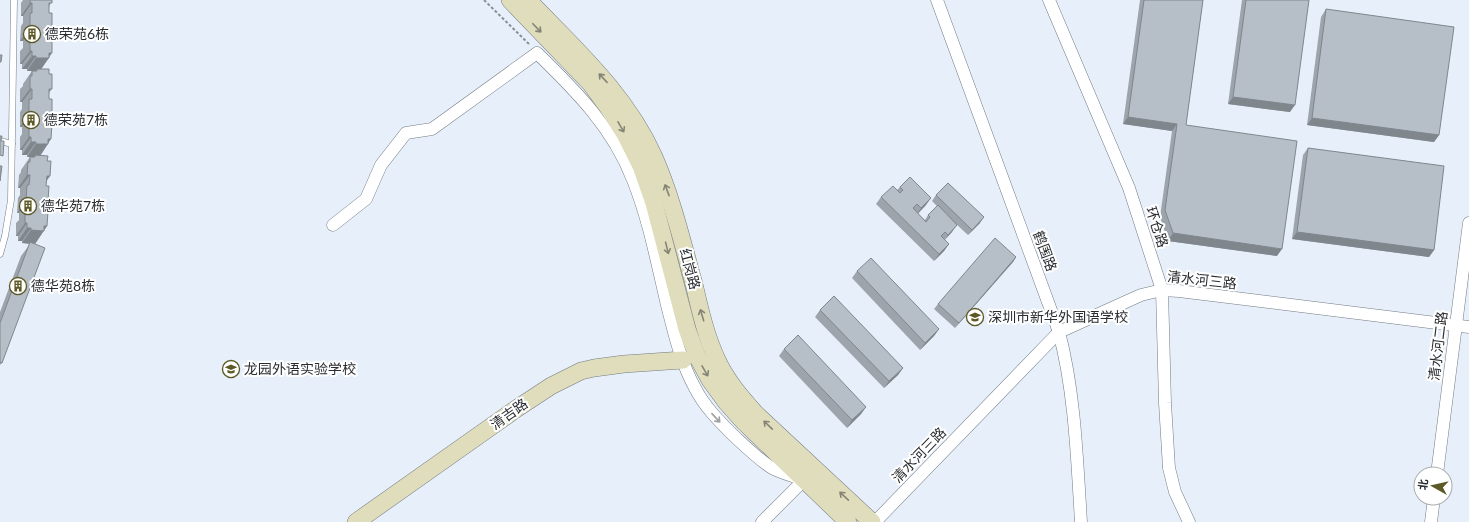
<svg xmlns="http://www.w3.org/2000/svg" width="1469" height="522" viewBox="0 0 1469 522" font-family="Lato,'Noto Sans SC',sans-serif">
  <style>
    .lines { fill: none; stroke-linecap: round; stroke-linejoin: round }
    .lane-casing { stroke: #737b84; stroke-width: 7 }
    .street-casing { stroke: #737b84; stroke-width: 13 }
    .secondary-casing { stroke: #737b84; stroke-width: 18 }
    .path { stroke: #8a9097; stroke-width: 2; stroke-dasharray: 3 2; stroke-linecap: butt }
    .lane { stroke: #fff; stroke-width: 6 }
    .street { stroke: #fff; stroke-width: 12 }
    .secondary { stroke: #dfddbb; stroke-width: 17 }
    .wall { fill: #9da4ac }
    .shaded-wall { fill: #7f868c }
    .building { fill: #b6bfc8; stroke: #7f868c }
    .oneway { stroke: #848576 }
    .oneway2 { stroke: #9fa0a2 }
    .labels { text-anchor: middle; stroke-width: 4; stroke-linejoin: round; paint-order: stroke }
    .poi-label { font-size: 14px; fill: #2a2d31; stroke: #fff; text-anchor: start }
    .street-label { font-size: 14px; fill: #2a2d31; stroke: #fff }
  </style>
  <rect width="100%" height="100%" fill="#e7f0fa"/>
  <g class="lines">
    <g class="lane-casing">
      <g id="lane">
        <path d="M 0,141 L 12,144"/>
        <path d="M 0,254 L 5,236 L 11,200 L 14,0"/>
      </g>
    </g>
    <g class="street-casing">
      <g id="street">
        <path d="M 937,0 L 1059,332 C 1075,393 1077,459 1081,522"/>
        <path d="M 1049,0 L 1129,188 L 1162,290 L 1165,403 L 1169,468 L 1175,492 L 1189,522"/>
        <path d="M 333,225 L 366,199 L 381,165 L 406,133 L 432,129 L 537,53 C 576,91 613,128 633,180 C 649,220 657,263 667,305 C 674,333 681,363 695,388 C 704,406 719,421 733,435 C 745,446 758,459 772,468 C 781,473 794,476 804,480 L 762,522"/>
        <path d="M 1437,474 L 1469,223"/>
        <path d="M 875,522 L 1059,332 L 1141,295 L 1162,290 L 1179,291 L 1469,327"/>
        <path d="M 1431,522 L 1434,498"/>
      </g>
    </g>
    <g class="secondary-casing">
      <g id="secondary">
        <path d="M 510,0 L 590,83 L 607,106 L 625,134 L 641,166 L 654,203 L 687,329 L 697,356 L 710,380 L 726,402 L 744,422 L 848,522"/>
        <path d="M 528,0 C 575,49 626,94 654,157 C 672,198 682,241 694,284 C 700,310 706,337 718,362 C 727,381 741,397 755,413 L 872,522"/>
        <path d="M 356,522 L 516,409 L 551,386 L 581,371 L 594,368 L 624,364 L 683,360"/>
      </g>
    </g>
    <path class="path" d="M 484,0 L 530,45"/>
    <use href="#lane" class="lane"/>
    <use href="#street" class="street"/>
    <use href="#secondary" class="secondary"/>
  </g>
  <g class="wall">
    <path d="M 23,0 L 52,0 L 49,7 L 49,58 L 41,69 L 49,74 L 52,89 L 49,93 L 49,99 L 52,114 L 49,118 L 48,144 L 41,155 L 46,180 L 45,211 L 47,226 L 35,244 L 2,363 L 0,365 L 0,312 L 21,256 L 30,244 L 22,243 L 22,241 L 18,241 L 18,236 L 16,236 L 16,223 L 19,220 L 19,213 L 17,213 L 18,198 L 20,195 L 20,188 L 18,188 L 19,175 L 21,172 L 21,170 L 30,157 L 27,157 L 27,155 L 22,155 L 22,150 L 20,150 L 20,137 L 22,134 L 22,127 L 20,127 L 20,112 L 22,109 L 22,102 L 20,102 L 20,89 L 23,86 L 23,84 L 32,71 L 27,71 L 27,69 L 22,69 L 22,64 L 20,64 L 20,51 L 23,48 L 23,41 L 20,41 L 21,26 L 23,23 L 23,16 L 21,16 L 21,3 Z"/>
    <path d="M 1140,0 L 1203,0 L 1186,125 L 1277,256 L 1168,241 L 1160,217 L 1172,131 L 1123,124 Z"/>
    <path d="M 1242,0 L 1309,0 L 1290,112 L 1228,104 Z"/>
    <path d="M 1326,9 L 1439,135 L 1434,142 L 1307,125 L 1321,17 Z"/>
    <path d="M 1308,148 L 1434,250 L 1429,257 L 1292,239 L 1303,155 Z"/>
    <path d="M 900,187 L 926,205 L 918,214 L 925,220 L 928,215 L 937,206 L 932,201 L 936,195 L 980,223 L 968,235 L 955,223 L 952,232 L 944,240 L 949,244 L 944,251 L 934,261 L 876,204 L 881,197 L 897,190 Z"/>
    <path d="M 1016,257 L 1013,262 L 955,328 L 934,309 L 938,304 Z"/>
    <path d="M 857,271 L 939,329 L 934,336 L 920,350 L 852,278 Z"/>
    <path d="M 820,310 L 903,368 L 898,375 L 884,388 L 815,317 Z"/>
    <path d="M 784,349 L 866,407 L 861,414 L 847,428 L 779,356 Z"/>
  </g>
  <g class="shaded-wall">
    <path d="M 30,3 L 32,3 L 23,16 L 21,16 Z"/>
    <path d="M 30,28 L 32,28 L 23,41 L 20,41 Z"/>
    <path d="M 30,51 L 32,51 L 22,64 L 20,64 Z"/>
    <path d="M 49,53 L 52,53 L 40,71 L 37,69 L 35,71 L 27,71 L 36,58 Z"/>
    <path d="M 32,56 L 36,56 L 27,69 L 22,69 Z"/>
    <path d="M 30,89 L 32,89 L 22,102 L 20,102 Z"/>
    <path d="M 1233,97 L 1295,105 L 1290,112 L 1228,104 Z"/>
    <path d="M 29,114 L 31,114 L 22,127 L 20,127 Z"/>
    <path d="M 1128,117 L 1177,124 L 1172,131 L 1123,124 Z"/>
    <path d="M 1312,118 L 1439,135 L 1434,142 L 1307,125 Z"/>
    <path d="M 29,137 L 31,137 L 22,150 L 20,150 Z"/>
    <path d="M 48,139 L 51,139 L 39,157 L 35,155 L 34,157 L 27,157 L 36,144 Z"/>
    <path d="M 31,142 L 36,142 L 27,155 L 22,155 Z"/>
    <path d="M 27,175 L 30,175 L 20,188 L 18,188 Z"/>
    <path d="M 47,176 L 50,176 L 41,189 Z"/>
    <path d="M 931,198 L 926,205 L 916,215 L 921,208 Z"/>
    <path d="M 26,200 L 28,200 L 19,213 L 17,213 Z"/>
    <path d="M 984,217 L 980,223 L 968,235 L 972,230 Z"/>
    <path d="M 25,223 L 27,223 L 18,236 L 16,236 Z"/>
    <path d="M 957,225 L 952,232 L 943,242 L 948,235 Z"/>
    <path d="M 44,226 L 47,226 L 35,244 L 22,243 L 31,230 Z"/>
    <path d="M 27,228 L 31,228 L 22,241 L 18,241 Z"/>
    <path d="M 1297,232 L 1434,250 L 1429,257 L 1292,239 Z"/>
    <path d="M 1173,233 L 1282,249 L 1277,256 L 1168,241 Z"/>
    <path d="M 949,244 L 944,251 L 934,261 L 939,254 Z"/>
    <path d="M 1016,257 L 1013,262 L 955,328 L 959,323 Z"/>
    <path d="M 939,329 L 934,336 L 920,350 L 925,343 Z"/>
    <path d="M 903,368 L 898,375 L 884,388 L 889,381 Z"/>
    <path d="M 866,407 L 861,414 L 847,428 L 852,420 Z"/>
  </g>
  <g class="building">
    <path d="M 30,0 L 52,0 L 52,3 L 49,3 L 49,13 L 52,13 L 52,28 L 49,28 L 49,38 L 52,38 L 52,53 L 49,53 L 49,58 L 36,58 L 36,56 L 32,56 L 32,51 L 30,51 L 30,38 L 32,38 L 32,28 L 30,28 L 30,13 L 32,13 L 32,3 L 30,3 Z"/>
    <path d="M 1144,0 L 1203,0 L 1186,125 L 1297,141 L 1282,249 L 1173,233 L 1165,210 L 1177,124 L 1128,117 Z"/>
    <path d="M 1246,0 L 1309,0 L 1295,105 L 1233,97 Z"/>
    <path d="M 1326,9 L 1454,27 L 1439,135 L 1312,118 Z"/>
    <path d="M 0,55 L 2,55 L 1,62 L 0,62 Z"/>
    <path d="M 37,69 L 49,69 L 49,74 L 52,74 L 52,89 L 49,89 L 49,99 L 52,99 L 52,114 L 49,114 L 49,124 L 52,124 L 51,139 L 48,139 L 48,144 L 36,144 L 36,142 L 31,142 L 31,137 L 29,137 L 29,124 L 31,124 L 31,114 L 29,114 L 29,99 L 32,99 L 32,89 L 30,89 L 30,76 L 32,76 L 32,71 L 37,71 Z"/>
    <path d="M 0,136 L 2,136 L 1,141 L 4,141 L 3,156 L 0,155 Z"/>
    <path d="M 1308,148 L 1444,166 L 1434,250 L 1297,232 Z"/>
    <path d="M 35,155 L 48,156 L 47,161 L 51,161 L 50,176 L 47,176 L 46,186 L 49,186 L 48,201 L 46,201 L 45,211 L 48,211 L 47,226 L 44,226 L 44,231 L 31,230 L 31,228 L 27,228 L 27,223 L 25,223 L 25,210 L 28,210 L 28,200 L 26,200 L 27,185 L 29,185 L 30,175 L 27,175 L 28,162 L 30,162 L 30,157 L 35,157 Z"/>
    <path d="M 0,166 L 2,166 L 0,181 Z"/>
    <path d="M 910,177 L 931,198 L 921,208 L 917,204 L 913,208 L 926,222 L 930,217 L 928,215 L 938,205 L 957,225 L 948,235 L 945,232 L 941,236 L 949,244 L 939,254 L 881,197 L 893,186 L 900,193 L 903,190 L 900,187 Z"/>
    <path d="M 948,183 L 984,217 L 972,230 L 936,195 Z"/>
    <path d="M 995,238 L 1016,257 L 959,323 L 938,304 Z"/>
    <path d="M 30,242 L 45,248 L 2,363 L 0,362 L 0,323 Z"/>
    <path d="M 871,258 L 939,329 L 925,343 L 857,271 Z"/>
    <path d="M 834,296 L 903,368 L 889,381 L 820,310 Z"/>
    <path d="M 798,335 L 866,407 L 852,420 L 784,349 Z"/>
  </g>
  <defs><path id="oneway-shaft" d="M-6 0H5M1.5-3L5.5 0L1.5 3" fill="none" stroke-width="1.6" stroke-linecap="round" stroke-linejoin="round"/></defs>
  <g class="oneway">
    <use href="#oneway-shaft" transform="translate(537 28) rotate(46)"/>
    <use href="#oneway-shaft" transform="translate(603 78) rotate(-133)"/>
    <use href="#oneway-shaft" transform="translate(621 127) rotate(60)"/>
    <use href="#oneway-shaft" transform="translate(667 190) rotate(-110)"/>
    <use href="#oneway-shaft" transform="translate(667 248) rotate(76)"/>
    <use href="#oneway-shaft" transform="translate(702 315) rotate(-106)"/>
    <use href="#oneway-shaft" transform="translate(705 371) rotate(60)"/>
    <use href="#oneway-shaft" transform="translate(768 425) rotate(-136)"/>
    <use href="#oneway-shaft" transform="translate(844 496) rotate(-137)"/>
  </g>
  <use class="oneway2" href="#oneway-shaft" transform="translate(716 418) rotate(47)"/>
  <defs>
    <g id="building-ring" transform="scale(0.9)"><circle r="9.5" fill="#fff" stroke="#5d5926" stroke-width="1.5"/><path d="M-4-6H4V6H1V3H-1V6H-4ZM-2.5-4.3h1.7v1.8h-1.7ZM.8-4.3h1.7v1.8H.8ZM-2.5-1h1.7V.8h-1.7ZM.8-1h1.7V.8H.8Z" fill="#5d5926"/></g>
    <g id="school-ring" transform="scale(0.9)"><circle r="9.5" fill="#fff" stroke="#5d5926" stroke-width="1.5"/><path d="M0-5L7-2L0 1L-7-2ZM-4 1L0 2.5L4 1V4Q0 6-4 4Z" fill="#5d5926"/></g>
  </defs>
  <g fill-rule="evenodd">
    <use href="#building-ring" x="32" y="34"/>
    <use href="#building-ring" x="31" y="120"/>
    <use href="#building-ring" x="28" y="206"/>
    <use href="#building-ring" x="18" y="286"/>
    <use href="#school-ring" x="975" y="317"/>
    <use href="#school-ring" x="231" y="369"/>
  </g>
  <g class="labels">
    <g class="poi-label">
      <text x="45" y="39">德荣苑6栋</text>
      <text x="44" y="125">德荣苑7栋</text>
      <text x="41" y="211">德华苑7栋</text>
      <text x="31" y="291">德华苑8栋</text>
      <text x="988" y="322">深圳市新华外国语学校</text>
      <text x="244" y="374">龙园外语实验学校</text>
    </g>
    <g class="street-label">
      <text transform="translate(1157 227) rotate(72)" y="5">环仓路</text>
      <text transform="translate(1045 251) rotate(70)" y="5">鹤围路</text>
      <text transform="translate(690 269) rotate(75)" y="5">红岗路</text>
      <text transform="translate(1202 280) rotate(6)" y="5">清水河三路</text>
      <text transform="translate(1438 346) rotate(-83)" y="5">清水河二路</text>
      <text transform="translate(509 414) rotate(-35)" y="5">清吉路</text>
      <text transform="translate(919 455) rotate(-46)" y="5">清水河三路</text>
    </g>
  </g>
  <g transform="translate(1433 486) rotate(278)"><circle r="19" fill="#ffffff" stroke="#aaabad"/>
  <path d="M0-3L7 15L0 10L-7 15Z" fill="#5d5926"/>
  <text y="-6" font-size="11" font-weight="bold" text-anchor="middle" fill="#2a2d31">北</text>
  </g>
</svg>
